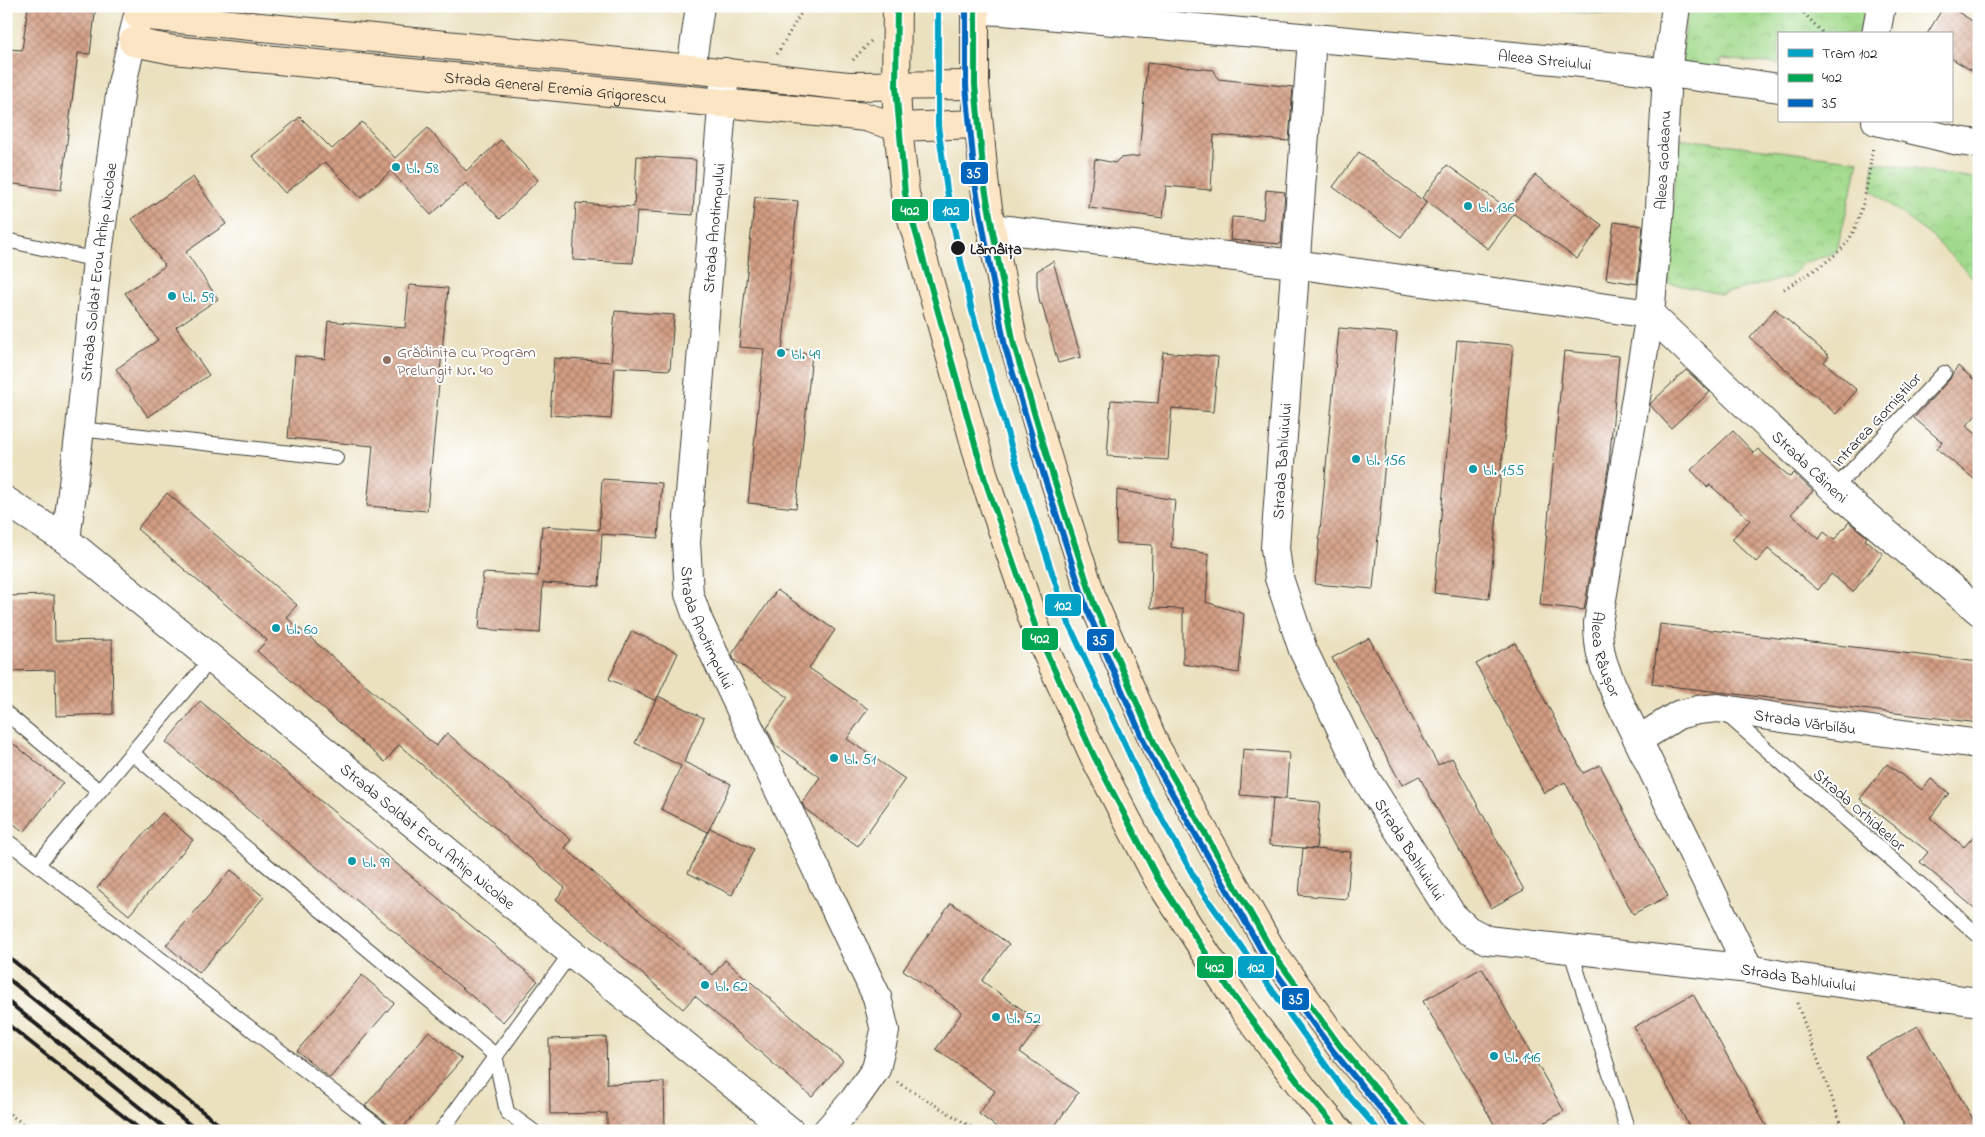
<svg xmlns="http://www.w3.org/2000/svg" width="1985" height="1137" viewBox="0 0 1985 1137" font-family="'Indie Flower',sans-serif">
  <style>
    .park { fill: url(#park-crowns); stroke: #5e7b54 }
    .building { fill: url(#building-cross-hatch) }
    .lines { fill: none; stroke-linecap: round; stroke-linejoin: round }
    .lane-casing { stroke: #3b3a34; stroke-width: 16 }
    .street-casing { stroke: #3b3a34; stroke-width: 30 }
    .secondary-casing { stroke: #3b3a34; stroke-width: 30 }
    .path { stroke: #3b3a34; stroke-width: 3; stroke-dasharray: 1 4; stroke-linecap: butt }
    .lane { stroke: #fff; stroke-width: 14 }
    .street { stroke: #fff; stroke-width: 28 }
    .secondary { stroke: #fce5c4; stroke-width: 28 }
    .rail { stroke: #1c1c1c; stroke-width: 4 }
    .bus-1-casing { stroke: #fff; stroke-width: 10 }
    .bus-2-casing { stroke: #fff; stroke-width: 10 }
    .bus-1 { stroke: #00a651; stroke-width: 6 }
    .bus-2 { stroke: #0065bd; stroke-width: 6 }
    .tram-1-casing { stroke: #fff; stroke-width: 10 }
    .tram-1 { stroke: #01a2c5; stroke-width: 6 }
    .culture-dot { fill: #0f9aa8; stroke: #fff; stroke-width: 2 }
    .stop-dot { fill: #1c1c1c; stroke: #fff; stroke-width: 2 }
    .education-dot { fill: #8d6e63; stroke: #fff; stroke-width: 2 }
    .labels { text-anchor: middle; stroke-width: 4; stroke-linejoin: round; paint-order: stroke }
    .street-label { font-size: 16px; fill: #1c1c1c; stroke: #fff }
    .culture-label { font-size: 16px; fill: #0d838f; stroke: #fff; text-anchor: start }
    .stop-label { font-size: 16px; font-weight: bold; fill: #1c1c1c; stroke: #fff; text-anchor: start }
    .education-label { font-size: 16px; fill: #785e54; stroke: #fff; text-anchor: start }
    .line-badge { stroke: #fff; stroke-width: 2 }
    .badge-label { font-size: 14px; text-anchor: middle; font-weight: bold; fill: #fff }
  </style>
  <defs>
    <pattern id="park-crowns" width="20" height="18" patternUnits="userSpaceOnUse" patternTransform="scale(1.25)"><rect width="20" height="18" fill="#a1da8c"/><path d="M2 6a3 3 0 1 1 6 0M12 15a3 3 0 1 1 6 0" fill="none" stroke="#8aba78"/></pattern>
    <pattern id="building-cross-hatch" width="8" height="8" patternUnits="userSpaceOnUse" patternTransform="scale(1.25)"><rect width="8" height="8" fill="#d39d82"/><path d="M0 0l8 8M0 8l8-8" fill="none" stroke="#aa7f6a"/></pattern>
  </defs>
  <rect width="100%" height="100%" fill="#fff"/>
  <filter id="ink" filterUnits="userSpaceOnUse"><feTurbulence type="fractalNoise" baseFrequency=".02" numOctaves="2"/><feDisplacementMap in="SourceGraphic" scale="10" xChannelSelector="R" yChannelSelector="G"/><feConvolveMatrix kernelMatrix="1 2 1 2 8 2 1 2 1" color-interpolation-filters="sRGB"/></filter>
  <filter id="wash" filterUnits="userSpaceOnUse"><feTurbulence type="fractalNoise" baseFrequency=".0096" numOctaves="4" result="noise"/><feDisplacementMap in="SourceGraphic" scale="20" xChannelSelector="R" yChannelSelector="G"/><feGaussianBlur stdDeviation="1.12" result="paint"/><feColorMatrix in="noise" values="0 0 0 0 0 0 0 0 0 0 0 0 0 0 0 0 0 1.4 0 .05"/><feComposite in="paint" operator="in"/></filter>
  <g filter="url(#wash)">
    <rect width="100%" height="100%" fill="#ebe1bf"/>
    <g class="park">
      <path d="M 1500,6 L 1628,6 L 1627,16 Z"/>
      <path d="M 1688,6 L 1872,6 L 1868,34 L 1779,34 L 1779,64 L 1721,59 L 1721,73 L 1681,64 Z"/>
      <path d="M 1677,138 L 1859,161 L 1836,253 L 1803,263 L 1790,277 L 1721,294 L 1668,283 Z"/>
      <path d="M 1873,162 L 1979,180 L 1979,284 L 1931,236 L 1872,191 Z"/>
    </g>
    <g id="blocks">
      <g class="building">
        <path d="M 28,6 L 96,6 L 90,54 L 78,53 L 61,190 L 6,183 L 6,73 L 9,49 L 22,50 Z"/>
        <path d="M 1944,6 L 1948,6 L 1979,25 L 1979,75 L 1951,58 L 1951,34 L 1927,34 Z"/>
        <path d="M 1147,63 L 1214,70 L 1218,79 L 1293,87 L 1289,141 L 1214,135 L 1211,190 L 1166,186 L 1163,218 L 1089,208 L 1095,159 L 1115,163 L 1120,158 L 1139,156 Z"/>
        <path d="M 300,117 L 332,149 L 362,122 L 395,158 L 428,128 L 466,171 L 501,140 L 538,180 L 500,219 L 466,183 L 431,215 L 391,171 L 361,198 L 325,162 L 285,193 L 252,156 Z"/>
        <path d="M 1359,152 L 1426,203 L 1401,237 L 1333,187 Z"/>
        <path d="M 637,156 L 696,160 L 693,215 L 637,211 L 633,263 L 573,260 L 576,203 L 634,207 Z"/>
        <path d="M 1447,165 L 1510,210 L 1535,175 L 1602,225 L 1577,259 L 1514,214 L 1488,249 L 1422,198 Z"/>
        <path d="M 193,177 L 226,224 L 186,252 L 218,299 L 176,327 L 209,375 L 148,417 L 116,369 L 158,340 L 125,293 L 165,266 L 132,219 Z"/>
        <path d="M 1266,190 L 1285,192 L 1281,244 L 1230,240 L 1232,217 L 1263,219 Z"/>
        <path d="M 755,197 L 798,201 L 782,351 L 812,354 L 796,508 L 748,503 L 764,349 L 739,347 Z"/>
        <path d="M 1614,222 L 1643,226 L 1637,284 L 1606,279 Z"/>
        <path d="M 1053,261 L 1081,357 L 1058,363 L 1042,304 L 1040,304 L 1037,286 L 1037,271 Z"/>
        <path d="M 409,285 L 448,288 L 427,511 L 367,506 L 373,446 L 288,438 L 295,356 L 325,359 L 328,321 L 405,328 Z"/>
        <path d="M 1775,309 L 1829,356 L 1824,362 L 1857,390 L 1836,414 L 1750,338 Z"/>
        <path d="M 615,311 L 674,315 L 670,370 L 615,367 L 611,419 L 550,415 L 554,358 L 611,362 Z"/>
        <path d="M 1339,328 L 1397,333 L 1373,589 L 1315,584 Z"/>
        <path d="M 1457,340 L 1513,345 L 1489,599 L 1434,593 Z"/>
        <path d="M 1564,351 L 1619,356 L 1609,463 L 1584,610 L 1540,605 Z"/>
        <path d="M 1163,352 L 1218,357 L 1213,412 L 1172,408 L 1168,460 L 1107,456 L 1111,400 L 1158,403 Z"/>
        <path d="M 1958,366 L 1979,384 L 1979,412 L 1966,426 L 1979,436 L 1979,483 L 1937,449 L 1942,442 L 1914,418 L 1950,379 L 1953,373 Z"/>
        <path d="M 1686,370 L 1710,392 L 1671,428 L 1650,405 L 1651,403 Z"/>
        <path d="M 1733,431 L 1754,453 L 1758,449 L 1790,477 L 1794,473 L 1813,491 L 1791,514 L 1819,539 L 1824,532 L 1834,540 L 1849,522 L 1867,537 L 1865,540 L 1883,554 L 1853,592 L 1831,574 L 1818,590 L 1768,549 L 1756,562 L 1732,539 L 1750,520 L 1710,485 L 1707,487 L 1691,470 Z"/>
        <path d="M 602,479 L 662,483 L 658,538 L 602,534 L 599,586 L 543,583 L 540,633 L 479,629 L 483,573 L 538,576 L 542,526 L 599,530 Z"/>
        <path d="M 1117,490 L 1175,500 L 1171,547 L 1209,554 L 1206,602 L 1244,614 L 1239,673 L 1183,664 L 1183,609 L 1151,608 L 1152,545 L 1116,543 Z"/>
        <path d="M 167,493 L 297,605 L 286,617 L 436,746 L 447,733 L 571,840 L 565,848 L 713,975 L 725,960 L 843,1061 L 812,1097 L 695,996 L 683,1009 L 556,899 L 565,888 L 399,745 L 385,762 L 257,651 L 267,640 L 137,529 Z"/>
        <path d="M 777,590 L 835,630 L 809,668 L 868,709 L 847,739 L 905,779 L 858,846 L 805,809 L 802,803 L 820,777 L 775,745 L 767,728 L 788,697 L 734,660 L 732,654 Z"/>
        <path d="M 54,595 L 55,641 L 112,640 L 113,714 L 56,716 L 55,670 L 6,671 L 6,596 Z"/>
        <path d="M 1660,624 L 1979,662 L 1979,723 L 1652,684 Z"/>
        <path d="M 632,631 L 678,653 L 656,701 L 609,679 Z"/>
        <path d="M 1369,638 L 1438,765 L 1452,758 L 1524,890 L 1491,908 L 1419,776 L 1402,785 L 1332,658 Z"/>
        <path d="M 1515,643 L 1583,773 L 1600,765 L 1668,896 L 1633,914 L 1565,782 L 1544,793 L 1476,664 Z"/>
        <path d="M 658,696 L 704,718 L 684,762 L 731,784 L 708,832 L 661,809 L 681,766 L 635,743 Z"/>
        <path d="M 200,701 L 538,981 L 503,1022 L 166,742 Z"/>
        <path d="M 6,738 L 63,783 L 24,832 L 6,818 Z"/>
        <path d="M 1243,749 L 1289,753 L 1286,799 L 1240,795 Z"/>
        <path d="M 1887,764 L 1922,790 L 1931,779 L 1949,793 L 1930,818 L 1964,847 L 1979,830 L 1979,912 L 1920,862 L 1928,852 L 1860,799 Z"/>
        <path d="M 1273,798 L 1320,802 L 1316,849 L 1269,845 Z"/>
        <path d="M 162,813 L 193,840 L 129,915 L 97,888 Z"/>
        <path d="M 710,828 L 754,849 L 732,895 L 688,873 Z"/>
        <path d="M 1303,848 L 1351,852 L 1347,899 L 1299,895 Z"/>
        <path d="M 231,870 L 264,897 L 199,973 L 166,945 Z"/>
        <path d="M 951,903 L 1009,944 L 982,981 L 1041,1023 L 1020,1052 L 1078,1093 L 1051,1131 L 1002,1131 L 979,1114 L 995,1091 L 936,1049 L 962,1012 L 903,970 Z"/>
        <path d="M 1482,968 L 1564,1111 L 1530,1131 L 1498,1131 L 1423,1001 Z"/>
        <path d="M 362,975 L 394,1003 L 330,1078 L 297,1051 Z"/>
        <path d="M 1693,994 L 1769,1131 L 1692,1131 L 1634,1027 Z"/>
        <path d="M 1918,1026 L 1979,1129 L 1979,1131 L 1908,1131 L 1865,1056 Z"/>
        <path d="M 429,1031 L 462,1059 L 400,1131 L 393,1131 L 389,1124 L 365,1106 Z"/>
        <path d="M 606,1037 L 607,1084 L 664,1082 L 665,1131 L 607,1131 L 607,1113 L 550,1114 L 549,1039 Z"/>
      </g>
    </g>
  </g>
  <g filter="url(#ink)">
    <use href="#blocks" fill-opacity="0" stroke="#3b3a34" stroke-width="1"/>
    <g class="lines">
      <g class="lane-casing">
        <g id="lane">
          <path d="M 6,240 L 97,260"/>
          <path d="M 80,429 L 336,458"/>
          <path d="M 1834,489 L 1944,373"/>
          <path d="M 6,713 L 99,791"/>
          <path d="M 1725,713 L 1979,936"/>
          <path d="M 132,753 L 495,1055 L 507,1112 L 533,1131"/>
          <path d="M 6,840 L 384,1131"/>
          <path d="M 38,864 L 212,658"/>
          <path d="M 1570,949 L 1628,1131"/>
          <path d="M 441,1131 L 571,953"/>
        </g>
      </g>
      <g class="street-casing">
        <g id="street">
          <path id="s1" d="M 1676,6 L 1667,72 L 1660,208 L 1650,314 L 1598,623 C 1598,658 1606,671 1619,701 L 1749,969"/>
          <path id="s2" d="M 975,10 L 1003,11 C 1262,36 1522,50 1779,88"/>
          <path d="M 1876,34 L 1881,6"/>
          <path id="s3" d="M 1312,38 L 1277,518 L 1275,548 L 1279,578 L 1303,650 L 1364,776 L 1452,915 L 1468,930 L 1487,940 L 1749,969 L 1787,976 L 1979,1002"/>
          <path d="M 691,69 L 700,6"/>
          <path id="s4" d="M 725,72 L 686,542 L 689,594 L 699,622 L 877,997 L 885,1031 L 876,1069 L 854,1100 L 827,1131"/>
          <path d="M 1876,121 L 1958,141 L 1979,144"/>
          <path d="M 991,228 L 1294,264 L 1650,314"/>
          <path id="s5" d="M 1650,314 L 1834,489 L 1979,611"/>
          <path id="s6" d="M 6,501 L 66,540 L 790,1131"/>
          <path id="s7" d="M 66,540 L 80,429 L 97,260 L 121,88 L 137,19"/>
          <path id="s8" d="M 1638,740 L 1678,715 L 1698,710 L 1718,708 L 1808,722 L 1979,744"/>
        </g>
      </g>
      <g class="secondary-casing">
        <g id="secondary">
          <path d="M 897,6 L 896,87 L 898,127 L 905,194 L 985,480 L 1038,634 L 1094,756 L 1158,879 L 1235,998 L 1305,1091 L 1339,1131"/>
          <path d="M 975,6 L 975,85 L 985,188 L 991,228 L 1014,345 L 1052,473 L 1094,604 L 1156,747 L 1275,956 L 1340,1046 L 1411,1131"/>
          <path d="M 138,15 L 691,69 L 848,86 L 975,85"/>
          <path id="s9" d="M 133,42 L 173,50 L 847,115 L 865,117 L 898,127 L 978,124"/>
        </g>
      </g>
      <g class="path">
        <path d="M 1797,6 L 1824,34"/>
        <path d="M 1701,11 L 1714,6"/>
        <path d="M 777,54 L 805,6"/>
        <path d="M 853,60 L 871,41"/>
        <path d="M 1784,289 C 1804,276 1828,264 1844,246 C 1863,226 1869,173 1873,146"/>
        <path d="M 1797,1003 L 1844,1131"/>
        <path d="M 897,1082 L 978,1131"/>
        <path d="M 6,1111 L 32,1131"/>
      </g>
      <use href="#lane" class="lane"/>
      <use href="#street" class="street"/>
      <use href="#secondary" class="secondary"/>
      <g class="rail">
        <path d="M 6,955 L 227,1131"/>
        <path d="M 6,977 L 198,1131"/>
        <path d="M 6,1000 L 169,1131"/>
        <path d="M 6,1023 L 142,1131"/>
      </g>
      <g class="bus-1-casing">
        <g id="bus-1">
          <path d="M 897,6 L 896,87 L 905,194 L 985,480 L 1038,634 L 1094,756 L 1158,879 L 1235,998 L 1305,1091 L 1339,1131"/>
          <path d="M 975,6 L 975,85 L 985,188 L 1014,345 L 1052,473 L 1094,604 L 1156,747 L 1275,956 L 1340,1046 L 1411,1131"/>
        </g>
      </g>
      <g class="bus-2-casing">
        <path id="bus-2" d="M 966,6 L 966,86 L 976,189 L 1005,347 L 1044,476 L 1086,607 L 1148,751 L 1267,960 L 1333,1051 L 1399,1131"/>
      </g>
      <use href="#bus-1" class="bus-1"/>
      <use href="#bus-2" class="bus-2"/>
      <g class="tram-1-casing">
        <path id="tram-1" d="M 938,6 L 938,126 L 947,190 L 958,248 L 972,311 L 1016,463 L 1069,624 L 1145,788 L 1203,893 L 1342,1088 L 1379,1131"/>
      </g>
      <use href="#tram-1" class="tram-1"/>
    </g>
  </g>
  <g class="culture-dot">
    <circle cx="396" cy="167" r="5"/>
    <circle cx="1468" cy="206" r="5"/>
    <circle cx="172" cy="296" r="5"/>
    <circle cx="781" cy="353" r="5"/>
    <circle cx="1356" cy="459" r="5"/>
    <circle cx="1473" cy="469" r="5"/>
    <circle cx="276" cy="628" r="5"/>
    <circle cx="834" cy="758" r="5"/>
    <circle cx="352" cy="861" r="5"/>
    <circle cx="705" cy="985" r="5"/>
    <circle cx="996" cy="1017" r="5"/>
    <circle cx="1494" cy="1056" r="5"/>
  </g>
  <circle class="stop-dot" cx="958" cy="248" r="8"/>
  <circle class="education-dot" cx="387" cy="360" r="5"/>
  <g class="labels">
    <g class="street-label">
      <text dy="6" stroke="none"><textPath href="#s2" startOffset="572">Aleea Streiului</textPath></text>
      <text dy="6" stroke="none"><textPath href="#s9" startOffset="425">Strada General Eremia Grigorescu</textPath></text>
      <text transform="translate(1662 160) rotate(-87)" y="6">Aleea Godeanu</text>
      <text transform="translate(713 228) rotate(-85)" y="6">Strada Anotimpului</text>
      <text dy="6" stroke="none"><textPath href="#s7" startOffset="270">Strada Soldat Erou Arhip Nicolae</textPath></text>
      <text transform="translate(1876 419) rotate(-47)" y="6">Intrarea Gorniștilor</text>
      <text transform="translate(1281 461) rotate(-86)" y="6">Strada Bahluiului</text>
      <text dy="6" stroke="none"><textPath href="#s5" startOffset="221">Strada Câineni</textPath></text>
      <text dy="6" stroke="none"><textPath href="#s4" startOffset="561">Strada Anotimpului</textPath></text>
      <text dy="6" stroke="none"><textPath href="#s1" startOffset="655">Aleea Râușor</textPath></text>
      <text dy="6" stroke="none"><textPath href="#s8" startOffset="176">Strada Vărbilău</textPath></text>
      <text transform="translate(1860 809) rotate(41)" y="6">Strada Orhideelor</text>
      <text dy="6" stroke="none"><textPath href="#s6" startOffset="539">Strada Soldat Erou Arhip Nicolae</textPath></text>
      <text dy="6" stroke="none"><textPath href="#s3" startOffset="844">Strada Bahluiului</textPath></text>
      <text dy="6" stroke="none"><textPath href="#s3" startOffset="1279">Strada Bahluiului</textPath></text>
    </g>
    <g class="culture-label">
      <text x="406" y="173">bl. 58</text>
      <text x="1478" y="212">bl. 136</text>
      <text x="182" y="302">bl. 59</text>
      <text x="791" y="359">bl. 49</text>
      <text x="1366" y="465">bl. 156</text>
      <text x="1483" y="475">bl. 155</text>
      <text x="286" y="634">bl. 60</text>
      <text x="844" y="764">bl. 51</text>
      <text x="362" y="867">bl. 99</text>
      <text x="715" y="991">bl. 62</text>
      <text x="1006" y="1023">bl. 52</text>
      <text x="1504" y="1062">bl. 146</text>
    </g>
    <g class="stop-label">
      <text x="970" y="254">Lămâița</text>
    </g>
    <g class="education-label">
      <text x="397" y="357">Grădinița cu Program<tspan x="397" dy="18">Prelungit Nr. 40</tspan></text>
    </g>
  </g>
  <g class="line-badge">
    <rect x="960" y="161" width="29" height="24" rx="5" fill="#0065bd"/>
    <rect x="891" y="198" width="38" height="24" rx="5" fill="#00a651"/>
    <rect x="932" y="198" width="38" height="24" rx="5" fill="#01a2c5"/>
    <rect x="1044" y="593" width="38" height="24" rx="5" fill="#01a2c5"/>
    <rect x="1021" y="627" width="38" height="24" rx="5" fill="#00a651"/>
    <rect x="1086" y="628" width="29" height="24" rx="5" fill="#0065bd"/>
    <rect x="1237" y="955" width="38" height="24" rx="5" fill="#01a2c5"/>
    <rect x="1196" y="955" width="38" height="24" rx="5" fill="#00a651"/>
    <rect x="1281" y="987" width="29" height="24" rx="5" fill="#0065bd"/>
  </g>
  <g class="badge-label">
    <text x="974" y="178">35</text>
    <text x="910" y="215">402</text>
    <text x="951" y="215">102</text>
    <text x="1063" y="610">102</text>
    <text x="1040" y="643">402</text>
    <text x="1100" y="645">35</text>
    <text x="1256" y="972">102</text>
    <text x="1215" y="972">402</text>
    <text x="1296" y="1004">35</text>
  </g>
  <rect width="1985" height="1137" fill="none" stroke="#fff" stroke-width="25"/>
  <rect x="1778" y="32" width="175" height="90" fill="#ffffff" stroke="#a4a4a4"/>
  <rect x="1788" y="49" width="25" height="8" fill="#01a2c5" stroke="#a4a4a4"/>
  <text x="1822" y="58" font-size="15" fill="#1c1c1c">Tram 102</text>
  <rect x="1788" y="74" width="25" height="8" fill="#00a651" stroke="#a4a4a4"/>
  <text x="1822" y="82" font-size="15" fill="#1c1c1c">402</text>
  <rect x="1788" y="99" width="25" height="8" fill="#0065bd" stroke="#a4a4a4"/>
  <text x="1822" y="108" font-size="15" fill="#1c1c1c">35</text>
</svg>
